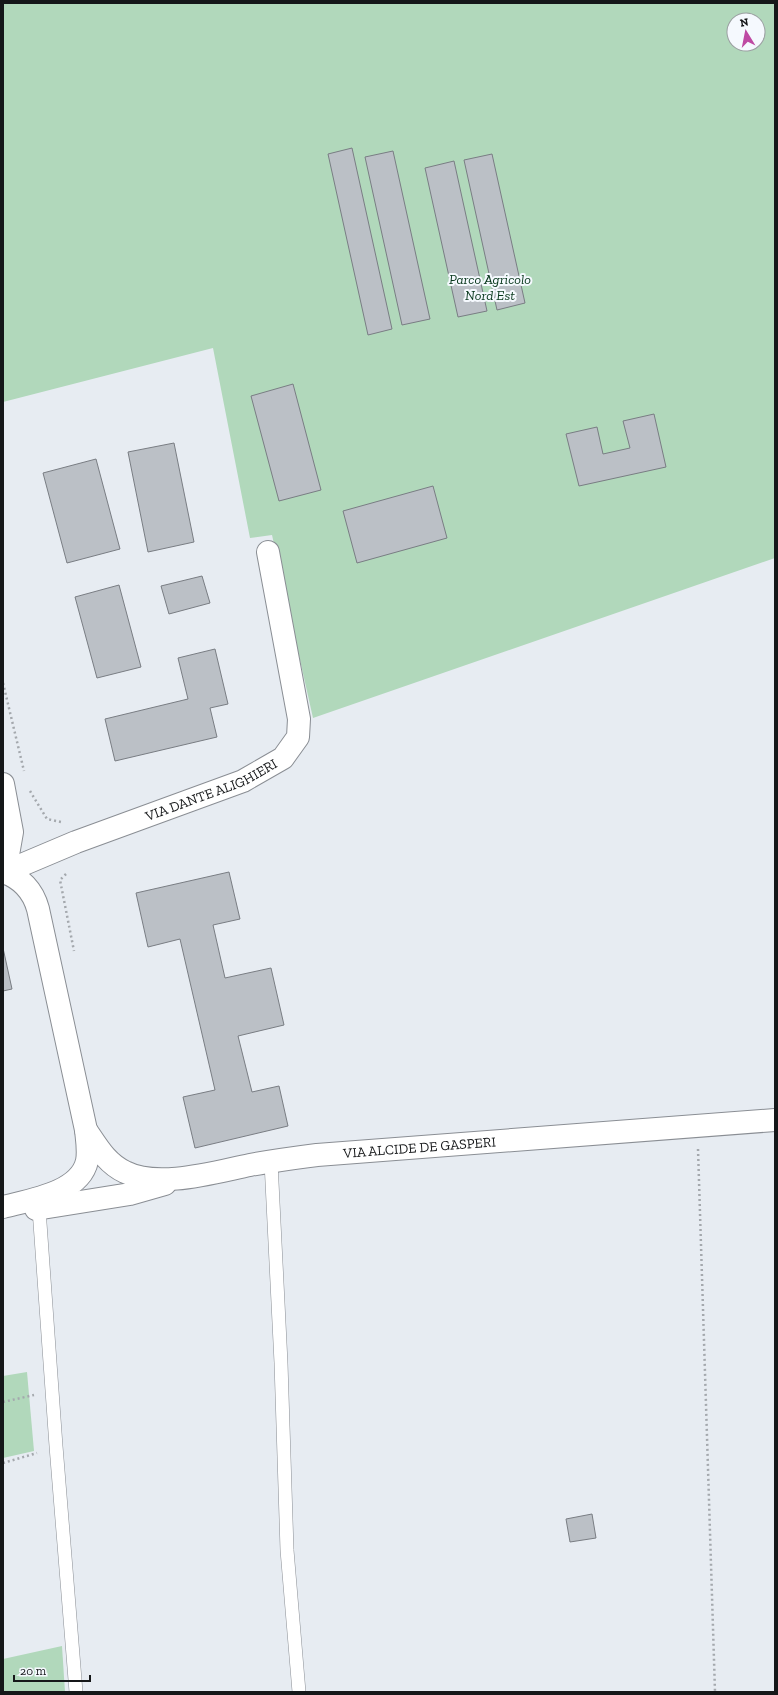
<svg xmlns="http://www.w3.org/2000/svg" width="778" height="1695" viewBox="0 0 778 1695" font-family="'Zilla Slab',serif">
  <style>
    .green { fill: #b1d8bb; fill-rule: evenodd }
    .building { fill: #bbc0c6; stroke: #797d83 }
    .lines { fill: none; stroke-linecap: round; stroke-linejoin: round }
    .service-casing { stroke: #8a8e94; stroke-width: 14 }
    .minor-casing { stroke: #8a8e94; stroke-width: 24 }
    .path { stroke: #a4a8ad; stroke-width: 2.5; stroke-dasharray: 2 3; stroke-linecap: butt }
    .service { stroke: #fff; stroke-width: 13 }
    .minor { stroke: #fff; stroke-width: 22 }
    .labels { text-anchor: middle; stroke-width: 4; stroke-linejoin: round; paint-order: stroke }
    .park-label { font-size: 14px; font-style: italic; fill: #07371b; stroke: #f5f9fe }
    .street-label { font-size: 14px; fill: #151719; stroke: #f5f9fe }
  </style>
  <rect width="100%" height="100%" fill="#e7ecf2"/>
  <g class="green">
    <path d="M 3,3 L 775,3 L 775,558 L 313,718 L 272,535 L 250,538 L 213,348 L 3,402 ZM 734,20 L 758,20 L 758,44 L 734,44 Z"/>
    <path d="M 27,1372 L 34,1451 L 3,1458 L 3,1376 Z"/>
    <path d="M 62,1646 L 65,1692 L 3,1692 L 3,1659 Z"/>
  </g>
  <g class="building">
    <path d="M 352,148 L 392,329 L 368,335 L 328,154 Z"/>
    <path d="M 393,151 L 430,319 L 402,325 L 365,157 Z"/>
    <path d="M 492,154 L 525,303 L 497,310 L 464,160 Z"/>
    <path d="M 454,161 L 487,311 L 458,317 L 425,168 Z"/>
    <path d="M 293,384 L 321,490 L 279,501 L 251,396 Z"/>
    <path d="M 654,414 L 666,467 L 579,486 L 566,434 L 597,427 L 603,454 L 630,448 L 623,421 Z"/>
    <path d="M 174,443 L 194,542 L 148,552 L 128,452 Z"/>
    <path d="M 96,459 L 120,549 L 67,563 L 43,473 Z"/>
    <path d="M 433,486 L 447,538 L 357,563 L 343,511 Z"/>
    <path d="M 202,576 L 210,603 L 169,614 L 161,586 Z"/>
    <path d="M 119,585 L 141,667 L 97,678 L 75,597 Z"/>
    <path d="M 215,649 L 228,704 L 210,708 L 217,737 L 115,761 L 105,719 L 188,699 L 178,658 Z"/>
    <path d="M 229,872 L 240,919 L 213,925 L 225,978 L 271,968 L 284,1025 L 238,1036 L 252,1092 L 279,1086 L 288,1126 L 195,1148 L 183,1097 L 215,1090 L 180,939 L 148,947 L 136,893 Z"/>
    <path d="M 3,948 L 12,989 L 3,991 Z"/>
    <path d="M 592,1514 L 596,1538 L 570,1542 L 566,1519 Z"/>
  </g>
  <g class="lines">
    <g class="service-casing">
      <g id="service">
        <path d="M 271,1162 L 281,1363 L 287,1550 L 299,1692"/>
        <path d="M 39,1209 L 56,1446 L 76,1692"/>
      </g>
    </g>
    <g class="minor-casing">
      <g id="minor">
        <path d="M 3,784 L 12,832 L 5,872"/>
        <path d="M 3,872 C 21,878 33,891 38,909 L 86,1130 C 87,1140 89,1151 87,1161 C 80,1193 30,1200 3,1207"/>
        <path id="s1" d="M 5,872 L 76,842 L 243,781 L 283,758 L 298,737 L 299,719 L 268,552"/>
        <path id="s2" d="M 86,1130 C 97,1146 106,1163 125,1172 C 158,1189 215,1172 250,1165 C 272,1161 294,1158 317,1155 L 775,1120"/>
        <path d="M 36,1209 L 130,1194 L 165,1184"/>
      </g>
    </g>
    <g class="path">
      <path d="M 3,683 L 24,771"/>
      <path d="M 30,791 L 47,819 L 61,822"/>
      <path d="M 66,874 L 60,880 L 74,951"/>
      <path d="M 698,1149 L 715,1692"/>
      <path d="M 3,1402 L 34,1395"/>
      <path d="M 3,1463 L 37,1453"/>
    </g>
    <use href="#service" class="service"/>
    <use href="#minor" class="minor"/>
  </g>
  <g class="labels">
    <g class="park-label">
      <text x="490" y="284">Parco Agricolo<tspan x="490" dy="16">Nord Est</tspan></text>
    </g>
    <g class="street-label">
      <text dy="5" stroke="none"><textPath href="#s1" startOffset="222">VIA DANTE ALIGHIERI</textPath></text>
      <text dy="5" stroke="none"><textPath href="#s2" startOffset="356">VIA ALCIDE DE GASPERI</textPath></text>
    </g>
  </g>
  <rect width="778" height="1695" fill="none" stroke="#151719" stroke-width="8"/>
  <g transform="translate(746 32) rotate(350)"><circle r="19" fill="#f5f9fe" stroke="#9b9fa2"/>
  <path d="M0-3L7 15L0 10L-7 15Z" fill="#be4aa3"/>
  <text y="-6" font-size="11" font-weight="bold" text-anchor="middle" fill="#151719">N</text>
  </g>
  <path d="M14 1675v6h76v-6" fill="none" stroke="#151719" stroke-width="2"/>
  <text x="20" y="1675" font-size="12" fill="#151719" stroke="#f5f9fe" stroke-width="3" paint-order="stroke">20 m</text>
</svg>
